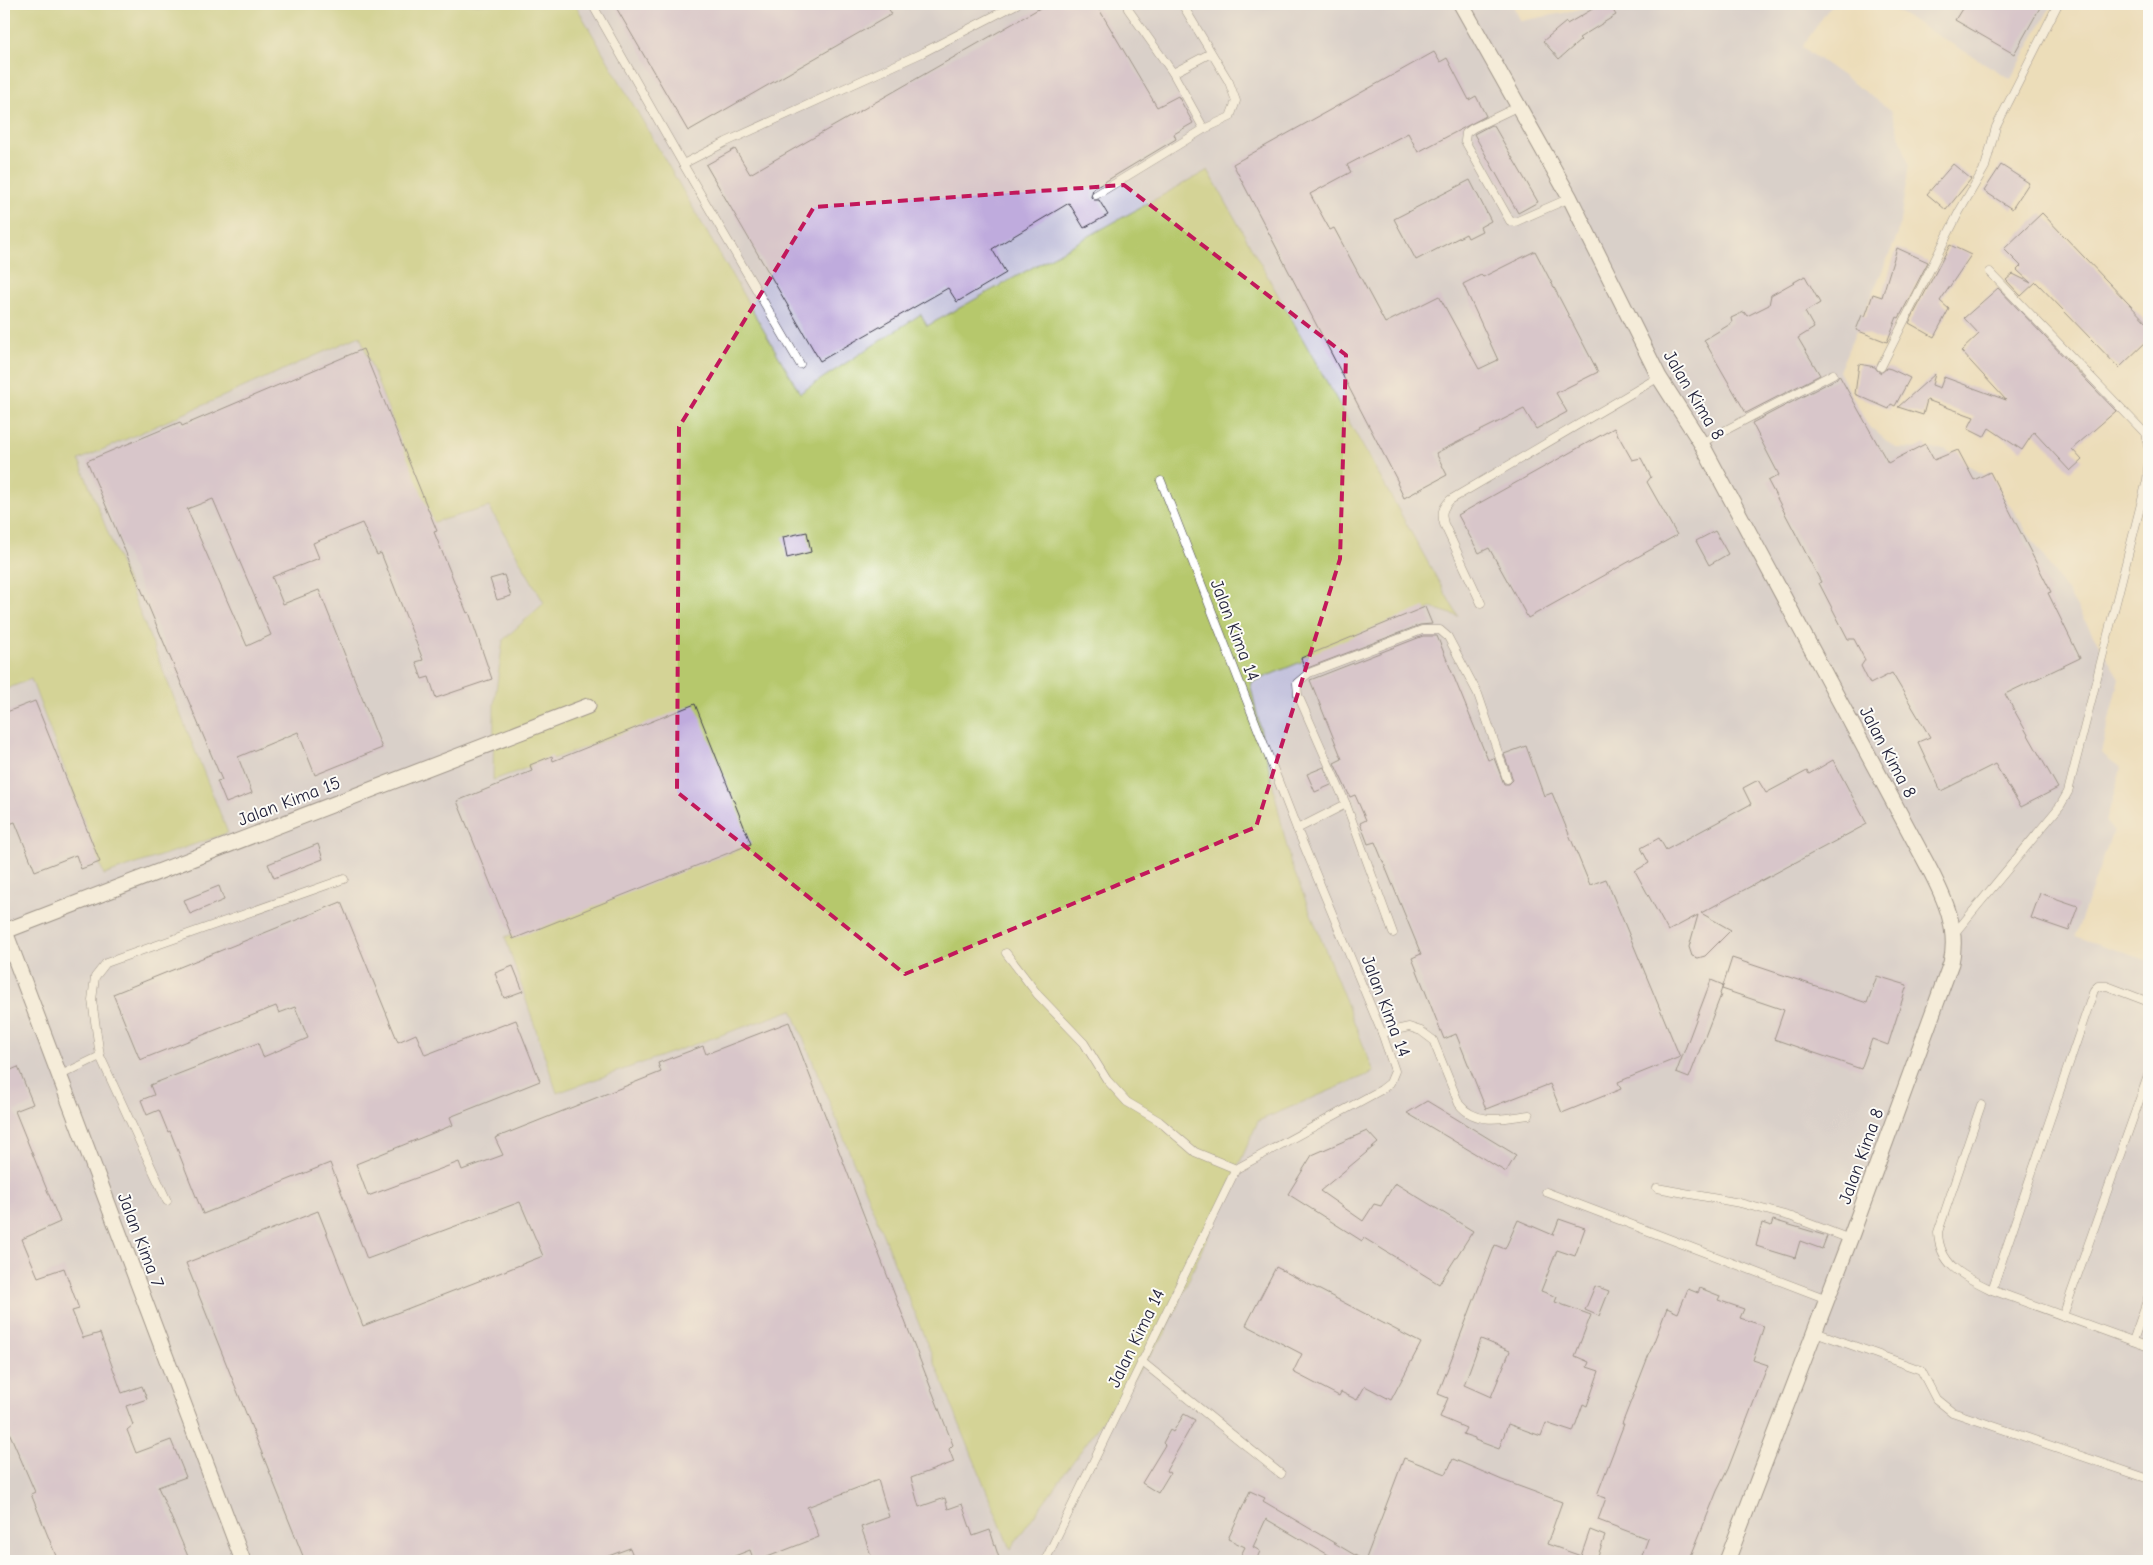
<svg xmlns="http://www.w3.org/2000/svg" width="2153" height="1565" viewBox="0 0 2153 1565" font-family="'Comic Neue',sans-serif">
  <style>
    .industrial { fill: #c2c1dc }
    .green { fill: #b6c86c; stroke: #6c7554 }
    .building { fill: #bfabdd; fill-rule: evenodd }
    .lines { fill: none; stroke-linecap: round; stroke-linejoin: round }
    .service-casing { stroke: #403e4e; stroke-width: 9 }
    .minor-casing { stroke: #403e4e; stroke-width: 17 }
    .service { stroke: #fff; stroke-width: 8 }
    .minor { stroke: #fff; stroke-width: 15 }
    .marked { fill: none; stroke: #c2185b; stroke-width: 4; stroke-dasharray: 10 6; stroke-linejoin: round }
    .labels { text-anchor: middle; stroke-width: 4; stroke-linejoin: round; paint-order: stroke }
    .street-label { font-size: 18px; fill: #22223b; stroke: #fdfcf7 }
  </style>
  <rect width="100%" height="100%" fill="#fdfcf7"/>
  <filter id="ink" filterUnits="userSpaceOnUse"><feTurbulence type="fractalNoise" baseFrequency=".02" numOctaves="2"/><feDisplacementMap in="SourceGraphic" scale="10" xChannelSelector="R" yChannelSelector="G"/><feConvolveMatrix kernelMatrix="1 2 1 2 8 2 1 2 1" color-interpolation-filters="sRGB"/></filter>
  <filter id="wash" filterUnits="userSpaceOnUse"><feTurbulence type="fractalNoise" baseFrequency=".0096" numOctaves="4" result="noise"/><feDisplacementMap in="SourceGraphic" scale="20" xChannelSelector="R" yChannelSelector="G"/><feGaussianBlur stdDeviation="1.12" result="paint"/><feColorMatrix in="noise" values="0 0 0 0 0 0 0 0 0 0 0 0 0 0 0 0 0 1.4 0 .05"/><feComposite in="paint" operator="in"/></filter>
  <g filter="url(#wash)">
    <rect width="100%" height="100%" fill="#ecddb9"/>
    <g class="industrial">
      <path d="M 575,4 L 1512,4 L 1521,21 L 1611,4 L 1832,4 L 1802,47 L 1891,110 L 1909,164 L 1898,234 L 1839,371 L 1867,424 L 1895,448 L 1945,449 L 1994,482 L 2070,596 L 2119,678 L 2101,753 L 2121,768 L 2106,822 L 2113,831 L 2075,936 L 2149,961 L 2149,1561 L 4,1561 L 4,690 L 31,679 L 104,875 L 228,833 L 78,460 L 360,335 L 431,523 L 489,507 L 544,603 L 503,640 L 493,780 L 690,710 L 739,849 L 505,937 L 557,1092 L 792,1010 L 1010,1549 L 1165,1334 L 1258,1121 L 1374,1072 L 1290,861 L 1249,683 L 1432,608 L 1457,616 L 1208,170 L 927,326 L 921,314 L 800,393 Z"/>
      <path d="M 1885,4 L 2052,4 L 2011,79 Z"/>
    </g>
    <path class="green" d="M 4,4 L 575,4 L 800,393 L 921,314 L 927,326 L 1208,170 L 1458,616 L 1432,608 L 1250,683 L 1290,861 L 1374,1072 L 1258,1121 L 1165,1334 L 1010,1549 L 792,1010 L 557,1093 L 505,937 L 739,849 L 690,710 L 493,780 L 494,705 L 503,640 L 544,603 L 489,507 L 431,523 L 360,336 L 79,460 L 228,833 L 104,875 L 31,679 L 4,690 Z"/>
    <g id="blocks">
      <g class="building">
        <path d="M 614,4 L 885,4 L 892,14 L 688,131 Z"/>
        <path d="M 1047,4 L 1096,4 L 1157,107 L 1178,96 L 1193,123 L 1174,134 L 1176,139 L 1093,189 L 1091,197 L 1094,200 L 1099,200 L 1108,215 L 1084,228 L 1069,203 L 992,249 L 1006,273 L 957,302 L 948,288 L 820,361 L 706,165 L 735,149 L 750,174 Z"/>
        <path d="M 1601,4 L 1609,4 L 1616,15 L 1579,38 L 1581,40 L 1559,59 L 1543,41 L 1566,22 L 1567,24 Z"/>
        <path d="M 1965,4 L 2042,4 L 2014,54 L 1955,20 Z"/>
        <path d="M 1434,52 L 1440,62 L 1447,58 L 1469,100 L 1476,96 L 1486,116 L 1418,152 L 1408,133 L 1347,165 L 1351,172 L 1310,194 L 1330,230 L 1334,228 L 1385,323 L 1439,296 L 1479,369 L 1498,360 L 1463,284 L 1481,275 L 1483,277 L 1535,251 L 1598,372 L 1556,393 L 1567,412 L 1536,429 L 1524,409 L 1436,453 L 1447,475 L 1404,498 L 1397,483 L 1398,482 L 1233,164 Z"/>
        <path d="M 1491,125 L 1494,126 L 1538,202 L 1518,213 L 1474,134 Z"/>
        <path d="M 1953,164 L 1971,179 L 1946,210 L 1927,194 Z"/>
        <path d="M 2001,165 L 2029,183 L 2012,209 L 1984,191 Z"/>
        <path d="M 1470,180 L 1491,221 L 1480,227 L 1482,231 L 1468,238 L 1466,234 L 1416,260 L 1394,219 Z"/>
        <path d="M 2042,213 L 2149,325 L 2149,339 L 2119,368 L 2036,282 L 2021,296 L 2006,280 L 2013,274 L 2031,283 L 2017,270 L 2021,266 L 2004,249 Z"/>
        <path d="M 1950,245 L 1971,255 L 1940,301 L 1949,309 L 1934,337 L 1909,323 Z"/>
        <path d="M 1897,248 L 1928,262 L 1899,318 L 1897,317 L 1887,342 L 1856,330 L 1862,315 L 1865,317 L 1873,294 L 1882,297 Z"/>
        <path d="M 1805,276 L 1820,303 L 1805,312 L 1814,328 L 1798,338 L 1820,375 L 1746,413 L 1704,340 L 1732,323 L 1731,318 L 1744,312 L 1747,316 L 1769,305 L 1771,295 Z"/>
        <path d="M 1998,288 L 2116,411 L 2072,449 L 2082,460 L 2070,471 L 2034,432 L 2022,450 L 1989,428 L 1984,437 L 1968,429 L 1974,417 L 1927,400 L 1923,415 L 1898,407 L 1935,374 L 1932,385 L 1940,388 L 1944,377 L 2006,400 L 1961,351 L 1979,334 L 1964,318 Z"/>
        <path d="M 363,349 L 437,531 L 434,532 L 467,613 L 469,612 L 492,679 L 436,698 L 429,677 L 422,679 L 416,662 L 423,660 L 381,553 L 377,555 L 362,523 L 313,543 L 319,558 L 272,577 L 283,604 L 319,590 L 382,748 L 315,775 L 298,732 L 238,757 L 252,793 L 226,803 L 217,781 L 222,780 L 87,461 L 180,422 L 182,426 ZM 213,499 L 271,635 L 247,646 L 187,509 Z"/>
        <path d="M 1859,364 L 1875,367 L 1877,370 L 1881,373 L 1887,368 L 1891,369 L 1910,378 L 1895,406 L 1891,404 L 1889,409 L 1855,394 Z"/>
        <path d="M 1839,375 L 1888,463 L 1925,444 L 1934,460 L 1958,450 L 1974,480 L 1990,472 L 2051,592 L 2048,593 L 2080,658 L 2005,694 L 2058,788 L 2021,807 L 1995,764 L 1941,791 L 1918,742 L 1930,737 L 1892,673 L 1870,684 L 1861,666 L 1865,660 L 1854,639 L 1848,639 L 1819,583 L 1821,582 L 1768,481 L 1779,475 L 1752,423 L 1836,379 Z"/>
        <path d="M 1614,428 L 1632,460 L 1641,458 L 1651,477 L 1647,482 L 1677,535 L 1528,618 L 1489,548 L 1479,553 L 1458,515 Z"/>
        <path d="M 1715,531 L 1728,554 L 1709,565 L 1696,541 Z"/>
        <path d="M 807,532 L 811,552 L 787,558 L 783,537 Z"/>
        <path d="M 504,575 L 511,596 L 497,600 L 490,579 Z"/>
        <path d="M 1425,607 L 1432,624 L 1420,625 L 1305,669 L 1301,658 Z"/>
        <path d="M 1423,636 L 1437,636 L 1488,760 L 1494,758 L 1504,784 L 1509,784 L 1513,780 L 1504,754 L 1526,746 L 1544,796 L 1552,793 L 1590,885 L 1606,879 L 1680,1057 L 1618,1082 L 1621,1089 L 1562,1113 L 1550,1084 L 1486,1109 L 1456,1034 L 1444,1039 L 1412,958 L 1421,954 L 1375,842 L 1368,844 L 1360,823 L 1366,820 L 1355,795 L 1350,797 L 1334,763 L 1342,759 L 1310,680 Z"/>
        <path d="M 35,701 L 100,862 L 81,869 L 76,855 L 35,871 L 15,822 L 4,826 L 4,713 Z"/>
        <path d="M 695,704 L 751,844 L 513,939 L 457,801 L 532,771 L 530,765 L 552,756 L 553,761 Z"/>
        <path d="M 1833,760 L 1867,824 L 1701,913 L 1731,930 L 1705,956 L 1698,958 L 1692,956 L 1689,947 L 1698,915 L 1668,931 L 1635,871 L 1649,863 L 1641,848 L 1659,838 L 1666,850 L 1751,804 L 1743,788 L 1758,780 L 1766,793 L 1807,771 L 1809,774 Z"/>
        <path d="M 1324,767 L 1331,785 L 1315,792 L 1307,774 Z"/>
        <path d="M 318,844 L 323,859 L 274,878 L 268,864 Z"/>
        <path d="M 219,886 L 224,900 L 190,914 L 184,900 Z"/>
        <path d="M 2040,893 L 2078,906 L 2069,931 L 2031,918 Z"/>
        <path d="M 341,902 L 398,1042 L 416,1034 L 425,1055 L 516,1020 L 540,1081 L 450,1117 L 453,1125 L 356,1164 L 368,1196 L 459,1162 L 462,1170 L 503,1155 L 495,1138 L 661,1072 L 658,1063 L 703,1046 L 706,1054 L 789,1022 L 953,1445 L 949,1449 L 954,1462 L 911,1478 L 919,1507 L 945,1498 L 948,1509 L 962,1504 L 973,1536 L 990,1530 L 1000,1561 L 873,1561 L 861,1527 L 889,1517 L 878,1480 L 807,1507 L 819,1537 L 757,1561 L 754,1561 L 750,1550 L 722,1561 L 635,1561 L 630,1548 L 595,1561 L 305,1561 L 186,1263 L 318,1211 L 363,1326 L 543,1256 L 520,1202 L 367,1259 L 330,1163 L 203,1214 L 170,1131 L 168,1132 L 159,1110 L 147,1115 L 141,1100 L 154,1095 L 150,1085 L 258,1043 L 263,1057 L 308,1038 L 295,1007 L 279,1013 L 276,1006 L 140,1060 L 113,994 Z"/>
        <path d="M 1732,958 L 1867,1003 L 1877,976 L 1907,985 L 1888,1045 L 1872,1039 L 1861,1069 L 1774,1039 L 1784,1010 L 1722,989 Z"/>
        <path d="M 513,966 L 523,991 L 504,998 L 495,973 Z"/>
        <path d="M 1711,980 L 1723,985 L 1720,994 L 1721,995 L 1689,1078 L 1676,1073 Z"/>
        <path d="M 18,1067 L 33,1104 L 15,1111 L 60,1222 L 22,1239 L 38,1277 L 64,1268 L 79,1309 L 72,1311 L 83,1338 L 100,1333 L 122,1393 L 142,1386 L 147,1399 L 126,1406 L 133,1425 L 127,1430 L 136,1453 L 171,1440 L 186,1477 L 158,1487 L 190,1561 L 58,1561 L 31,1494 L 35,1492 L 6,1425 L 4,1417 L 4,1073 Z"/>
        <path d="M 1427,1101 L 1516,1155 L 1506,1172 L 1407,1113 Z"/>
        <path d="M 1367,1131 L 1378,1143 L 1320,1191 L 1363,1221 L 1374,1204 L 1381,1206 L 1395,1183 L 1473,1231 L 1439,1284 L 1364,1238 L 1362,1241 L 1288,1194 L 1312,1155 Z"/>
        <path d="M 1559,1219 L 1585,1228 L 1575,1256 L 1557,1250 L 1541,1291 L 1557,1297 L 1555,1302 L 1591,1315 L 1575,1356 L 1589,1362 L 1587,1367 L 1599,1371 L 1587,1406 L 1583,1404 L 1573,1432 L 1546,1423 L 1541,1436 L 1508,1424 L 1499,1449 L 1475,1440 L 1475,1438 L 1463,1434 L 1466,1428 L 1440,1417 L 1448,1398 L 1438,1394 L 1495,1245 L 1505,1249 L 1518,1220 L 1553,1235 ZM 1481,1339 L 1510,1351 L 1491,1397 L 1464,1385 Z"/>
        <path d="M 1773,1220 L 1827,1236 L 1822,1249 L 1800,1241 L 1795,1258 L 1756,1246 L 1762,1223 L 1771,1226 Z"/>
        <path d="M 1276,1267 L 1421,1343 L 1391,1400 L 1365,1386 L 1357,1400 L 1341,1392 L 1339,1396 L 1293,1372 L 1302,1354 L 1246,1325 Z"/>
        <path d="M 1595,1286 L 1609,1291 L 1599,1316 L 1585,1310 Z"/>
        <path d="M 1700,1288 L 1720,1296 L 1718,1300 L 1744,1309 L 1740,1318 L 1764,1326 L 1753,1360 L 1768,1365 L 1728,1469 L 1717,1491 L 1689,1561 L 1640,1561 L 1648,1539 L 1598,1520 L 1606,1498 L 1597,1495 L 1624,1424 L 1622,1424 L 1667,1308 L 1678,1313 L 1688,1289 L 1698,1293 Z"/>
        <path d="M 1184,1414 L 1195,1420 L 1166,1471 L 1170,1473 L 1158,1493 L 1142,1483 L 1165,1445 L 1163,1443 L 1170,1430 L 1173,1432 Z"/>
        <path d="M 1404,1458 L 1446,1474 L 1453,1459 L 1502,1480 L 1562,1502 L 1547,1544 L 1581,1556 L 1590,1530 L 1605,1536 L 1596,1561 L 1365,1561 Z"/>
        <path d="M 1250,1491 L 1265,1498 L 1263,1501 L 1365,1561 L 1338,1561 L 1266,1519 L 1253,1547 L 1260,1551 L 1256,1561 L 1238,1561 L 1245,1547 L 1228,1539 Z"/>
      </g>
    </g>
  </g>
  <g filter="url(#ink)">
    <use href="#blocks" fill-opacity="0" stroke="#403e4e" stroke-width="1"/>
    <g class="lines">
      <g class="service-casing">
        <g id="service">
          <path d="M 592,4 L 683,164 L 726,142 L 922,53 L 1017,4"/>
          <path d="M 1127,4 L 1128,9 L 1173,73 L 1204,129"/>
          <path d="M 1173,73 L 1211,53"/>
          <path d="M 1519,106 L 1473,128 L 1466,133 L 1465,141 L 1510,221 L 1515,222 L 1570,198"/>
          <path d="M 683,164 L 800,364"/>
          <path d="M 1096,195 L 1204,129 L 1230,117 L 1236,101 L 1229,82 L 1182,4"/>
          <path d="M 1990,272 L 2145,433 L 2149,450"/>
          <path d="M 1881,367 L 1959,212 L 1985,167 L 1996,127 L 2058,4"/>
          <path d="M 1701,443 L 1833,374"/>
          <path d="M 1481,603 L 1444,524 C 1441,513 1442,509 1450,500 L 1659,377"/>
          <path d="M 1346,804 L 1393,933"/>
          <path d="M 1297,829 L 1346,804 L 1298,695 L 1297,683 L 1309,673 L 1422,630 L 1440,630 L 1448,637 L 1478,694 L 1507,779"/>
          <path d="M 1954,934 L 2060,806 L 2068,792 L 2147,480 L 2149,458"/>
          <path d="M 1006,953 L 1038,995 L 1084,1043 L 1107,1080 L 1127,1102 L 1159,1121 L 1195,1152 L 1236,1169"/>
          <path d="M 2149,1002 L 2107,986 L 2098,986 L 2094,990 L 1992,1290 L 2149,1347"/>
          <path d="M 1382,1033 L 1409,1027 L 1421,1031 L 1433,1040 L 1459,1104 C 1476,1126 1505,1118 1529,1115"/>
          <path d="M 100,1056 L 167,1201"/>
          <path d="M 59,1076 L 100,1056 L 92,1000 L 95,977 L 106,963 L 344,879"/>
          <path d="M 1981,1105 L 1938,1232 C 1939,1266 1965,1277 1992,1290"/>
          <path d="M 1657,1188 L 1740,1203 L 1792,1217 L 1850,1239"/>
          <path d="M 1546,1192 L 1827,1299"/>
          <path d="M 2063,1316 L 2149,1073"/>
          <path d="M 1815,1332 L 1921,1370 L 1936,1399 L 1952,1412 L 2149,1479"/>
          <path d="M 2133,1341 L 2149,1295"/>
          <path d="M 1141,1361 L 1281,1474"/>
          <path d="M 1045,1561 L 1236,1169 L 1381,1090 L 1390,1083 L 1395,1071 L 1382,1033 L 1297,829 L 1161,481"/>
        </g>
      </g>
      <g class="minor-casing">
        <g id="minor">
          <path d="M 1461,4 L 1570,198 L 1659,377 L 1701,443 L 1929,868 C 1945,899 1959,929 1951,963 L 1850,1239 L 1727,1561"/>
          <path d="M 4,929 L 243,1561"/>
          <path d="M 5,931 L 588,706"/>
        </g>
      </g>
      <use href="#service" class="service"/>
      <use href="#minor" class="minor"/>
    </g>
  </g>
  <path d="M0 0H2153V1565H0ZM 1124,185 L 1346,355 L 1340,559 L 1256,827 L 905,974 L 677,792 L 679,427 L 814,207 Z" fill="#ecddb9" fill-opacity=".55" fill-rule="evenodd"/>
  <path class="marked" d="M 1124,185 L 1346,355 L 1340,559 L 1256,827 L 905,974 L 677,792 L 679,427 L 814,207 Z"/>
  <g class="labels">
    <g class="street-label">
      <text transform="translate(1694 395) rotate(59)" y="6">Jalan Kima 8</text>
      <text transform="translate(1235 630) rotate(69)" y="6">Jalan Kima 14</text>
      <text transform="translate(1888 752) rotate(62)" y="6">Jalan Kima 8</text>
      <text transform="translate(289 801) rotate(-21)" y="6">Jalan Kima 15</text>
      <text transform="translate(1386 1006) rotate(69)" y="6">Jalan Kima 14</text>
      <text transform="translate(1861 1156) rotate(-70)" y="6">Jalan Kima 8</text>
      <text transform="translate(141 1240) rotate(69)" y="6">Jalan Kima 7</text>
      <text transform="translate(1136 1338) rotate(-64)" y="6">Jalan Kima 14</text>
    </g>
  </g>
  <rect width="2153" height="1565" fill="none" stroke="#fdfcf7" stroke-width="20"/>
</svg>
